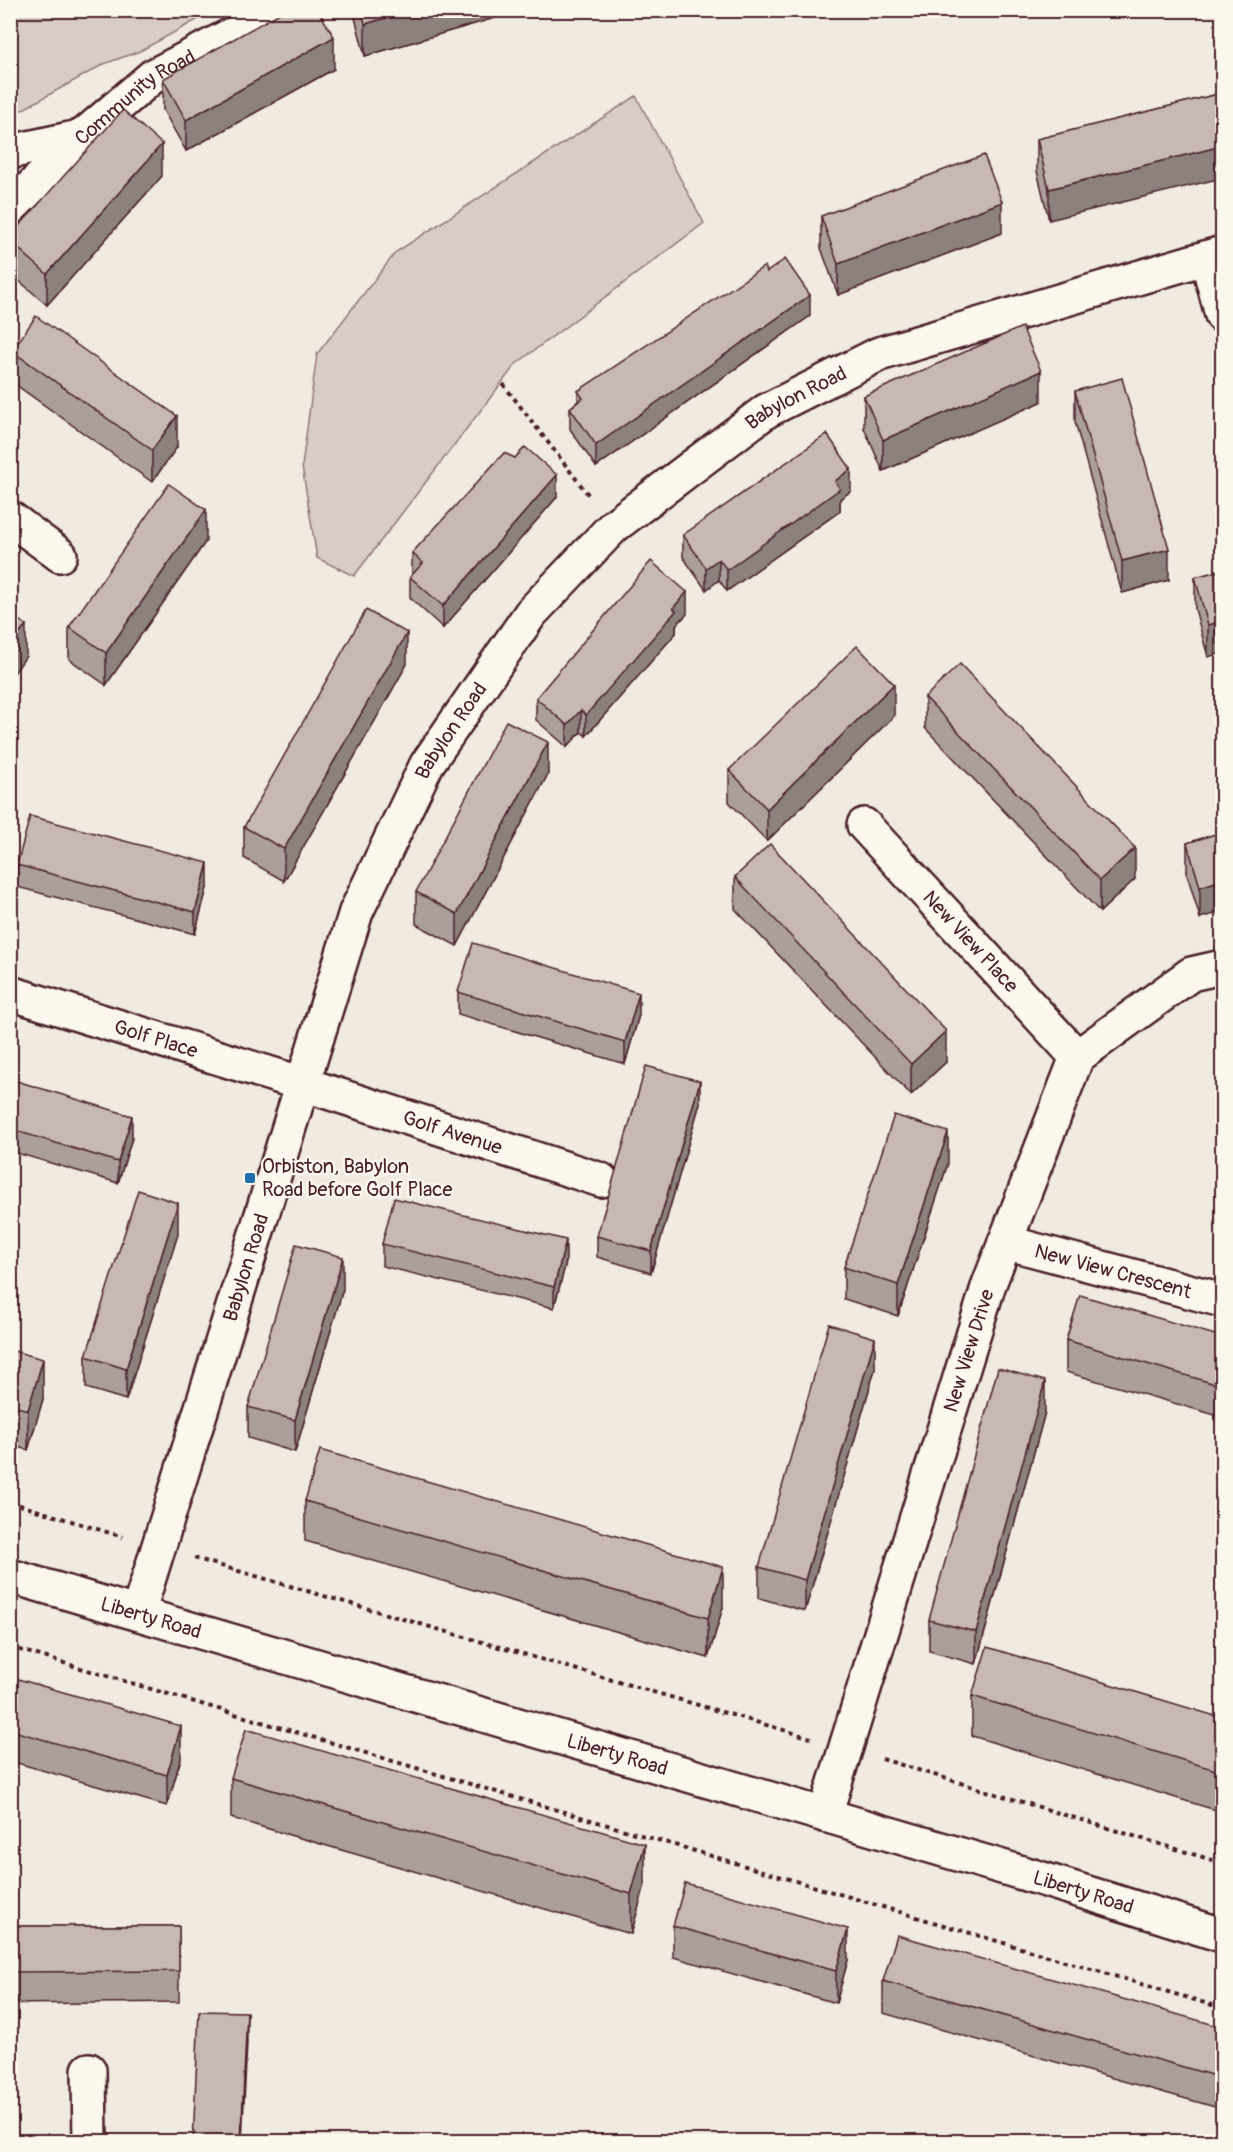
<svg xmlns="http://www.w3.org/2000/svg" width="1233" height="2152" viewBox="0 0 1233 2152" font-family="Pangolin,sans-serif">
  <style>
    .green { fill: #d8ccc6; stroke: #917678; stroke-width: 1.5 }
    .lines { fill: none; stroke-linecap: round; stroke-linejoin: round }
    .minor-casing { stroke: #4a1f2b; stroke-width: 38 }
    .path { stroke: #4a1f2b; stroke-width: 4; stroke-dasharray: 4.5 4.5; stroke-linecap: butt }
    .minor { stroke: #fbf7ec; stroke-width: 33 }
    .wall { fill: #ac9e9a; stroke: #4a1f2b; stroke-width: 1.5 }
    .shaded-wall { fill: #8c817d; stroke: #4a1f2b; stroke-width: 1.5 }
    .building { fill: #c8b8b3; stroke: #4a1f2b; stroke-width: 1.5 }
    .poi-dot { fill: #1f6fb2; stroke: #fbf7ec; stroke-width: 2 }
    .labels { text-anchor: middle; stroke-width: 4.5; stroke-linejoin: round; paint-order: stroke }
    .street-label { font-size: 20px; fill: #4a1f2b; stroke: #fbf7ec }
    .poi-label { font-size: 20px; fill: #4a1f2b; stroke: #fbf7ec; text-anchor: start }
  </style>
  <rect width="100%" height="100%" fill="#f0eae0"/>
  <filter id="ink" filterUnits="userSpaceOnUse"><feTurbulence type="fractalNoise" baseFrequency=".0167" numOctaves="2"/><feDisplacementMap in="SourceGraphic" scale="12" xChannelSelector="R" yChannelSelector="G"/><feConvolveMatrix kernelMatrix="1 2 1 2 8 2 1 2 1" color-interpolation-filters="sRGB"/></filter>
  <g filter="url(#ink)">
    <g class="green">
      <path d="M 11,10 L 213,10 L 213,11 L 140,51 L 104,64 L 11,116 Z"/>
      <path d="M 636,96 L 704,223 L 516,364 L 354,576 L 317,558 L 302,466 L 317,354 L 396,252 Z"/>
    </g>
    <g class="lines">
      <g class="minor-casing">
        <g id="minor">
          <path d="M 10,152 L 83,136"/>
          <path id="s1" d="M 10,208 L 83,136 L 153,76 L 279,10"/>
          <path d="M 1207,258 L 1222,315"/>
          <path d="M 10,518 L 60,555"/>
          <path id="s2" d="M 864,825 L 1077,1057"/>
          <path id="s3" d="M 10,993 L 303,1084 L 601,1180"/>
          <path id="s4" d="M 1005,1242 L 1222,1300"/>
          <path id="s5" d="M 10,1576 L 1036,1877 L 1222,1935"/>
          <path id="s6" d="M 138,1613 L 356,912 L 427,764 L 531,613 L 614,526 L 766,411 L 879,354 L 1222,253"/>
          <path id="s7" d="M 825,1815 L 989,1284 L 1077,1057 L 1191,974 L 1222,967"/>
          <path d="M 89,2070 L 90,2142"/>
        </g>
      </g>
      <g class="path">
        <path d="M 503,384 L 590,497"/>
        <path d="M 10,1502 L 123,1537"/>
        <path d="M 194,1558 L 811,1738"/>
        <path d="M 10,1647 L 1222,2008"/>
        <path d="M 882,1759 L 1222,1863"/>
      </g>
      <use href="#minor" class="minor"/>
    </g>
    <g class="wall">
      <path d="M 353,10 L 522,10 L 365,56 Z"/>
      <path d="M 334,69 L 186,151 L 163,110 L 163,79 Z"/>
      <path d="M 1222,93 L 1049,220 L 1037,171 L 1037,139 Z"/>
      <path d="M 162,176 L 47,305 L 10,273 L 10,236 Z"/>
      <path d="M 821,216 L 1002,233 L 838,295 L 821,248 Z"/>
      <path d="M 767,272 L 810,316 L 596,467 L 570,429 L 570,408 L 578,401 L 578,391 Z"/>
      <path d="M 12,351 L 177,447 L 152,482 L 12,382 Z"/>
      <path d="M 1075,391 L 1169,580 L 1122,593 L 1075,422 Z"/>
      <path d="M 864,396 L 1041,402 L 883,471 L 864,428 Z"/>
      <path d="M 851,491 L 840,499 L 840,511 L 727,591 L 719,580 L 706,590 L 683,557 L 683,535 Z"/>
      <path d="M 557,497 L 443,628 L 410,598 L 410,577 L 412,575 L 412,553 Z"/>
      <path d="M 206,541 L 106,685 L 69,659 L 69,627 Z"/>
      <path d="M 1222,570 L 1208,657 L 1195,609 L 1195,577 Z"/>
      <path d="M 687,614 L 676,625 L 676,633 L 586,736 L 581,732 L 567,747 L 536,720 L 536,698 Z"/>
      <path d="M 407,664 L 284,881 L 244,858 L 244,827 Z"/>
      <path d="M 925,697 L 1135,879 L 1100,912 L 925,728 Z"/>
      <path d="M 894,716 L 767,841 L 729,802 L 729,770 Z"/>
      <path d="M 548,774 L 457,946 L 416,924 L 416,892 Z"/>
      <path d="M 1222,832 L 1200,918 L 1187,874 L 1187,843 Z"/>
      <path d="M 17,865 L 208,884 L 195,934 L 17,887 Z"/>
      <path d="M 735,877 L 946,1062 L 911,1095 L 735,909 Z"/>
      <path d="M 458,992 L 639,1015 L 625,1064 L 458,1014 Z"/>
      <path d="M 10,1079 L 132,1138 L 118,1183 L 10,1151 Z"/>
      <path d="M 700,1103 L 651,1273 L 597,1257 L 597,1236 Z"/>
      <path d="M 948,1163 L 898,1316 L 844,1299 L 844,1267 Z"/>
      <path d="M 178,1234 L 126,1400 L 86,1388 L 86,1356 Z"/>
      <path d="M 382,1244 L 566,1262 L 554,1308 L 382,1266 Z"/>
      <path d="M 343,1289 L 295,1452 L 248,1438 L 248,1407 Z"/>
      <path d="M 1222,1337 L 1222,1417 L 1066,1372 L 1066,1340 Z"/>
      <path d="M 10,1350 L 43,1399 L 28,1450 L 10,1445 Z"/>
      <path d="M 875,1369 L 805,1611 L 759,1598 L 759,1567 Z"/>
      <path d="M 1045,1412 L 976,1664 L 929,1651 L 929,1620 Z"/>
      <path d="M 305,1501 L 723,1607 L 708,1658 L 305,1541 Z"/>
      <path d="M 10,1680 L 181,1758 L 167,1806 L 10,1761 Z"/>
      <path d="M 972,1696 L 1222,1718 L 1222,1812 L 972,1736 Z"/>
      <path d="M 231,1778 L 645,1884 L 631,1934 L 231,1818 Z"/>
      <path d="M 10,1926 L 179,1926 L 179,2002 L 10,2004 Z"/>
      <path d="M 673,1926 L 848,1960 L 836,2003 L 673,1957 Z"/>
      <path d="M 883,1981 L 1222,2027 L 1222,2109 L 883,2013 Z"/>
    </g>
    <g class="shaded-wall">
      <path d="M 413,10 L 522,10 L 365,56 L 365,24 Z"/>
      <path d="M 334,37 L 334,69 L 186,151 L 186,120 Z"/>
      <path d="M 162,144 L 162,176 L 47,305 L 47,274 Z"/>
      <path d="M 1222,146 L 1222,178 L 1049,220 L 1049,189 Z"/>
      <path d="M 1002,202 L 1002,233 L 838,295 L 838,264 Z"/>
      <path d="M 810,295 L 810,316 L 596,467 L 596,445 Z"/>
      <path d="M 1041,371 L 1041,402 L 883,471 L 883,440 Z"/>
      <path d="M 177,416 L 177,447 L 152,482 L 152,450 Z"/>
      <path d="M 851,469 L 851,491 L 840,499 L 840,511 L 727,591 L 727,570 L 835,481 Z"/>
      <path d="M 557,475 L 557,497 L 443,628 L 443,606 Z"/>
      <path d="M 206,510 L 206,541 L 106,685 L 106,653 Z"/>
      <path d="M 1169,549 L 1169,580 L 1122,593 L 1122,561 Z"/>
      <path d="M 719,559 L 719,580 L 706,590 L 706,568 Z"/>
      <path d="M 687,592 L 687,614 L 676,625 L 676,633 L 586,736 L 586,715 L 673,608 Z"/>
      <path d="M 1222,621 L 1222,653 L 1208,657 L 1208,625 Z"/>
      <path d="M 26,625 L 26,656 L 10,679 L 10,647 Z"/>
      <path d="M 407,633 L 407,664 L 284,881 L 284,849 Z"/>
      <path d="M 894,684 L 894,716 L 767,841 L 767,809 Z"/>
      <path d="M 581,710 L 581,732 L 567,747 L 567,725 Z"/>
      <path d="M 548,742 L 548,774 L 457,946 L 457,914 Z"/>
      <path d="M 1135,848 L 1135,879 L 1100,912 L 1100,880 Z"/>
      <path d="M 208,863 L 208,884 L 195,934 L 195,912 Z"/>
      <path d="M 1222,880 L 1222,912 L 1200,918 L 1200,887 Z"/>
      <path d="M 639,993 L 639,1015 L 625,1064 L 625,1042 Z"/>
      <path d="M 946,1031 L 946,1062 L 911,1095 L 911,1064 Z"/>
      <path d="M 700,1081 L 700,1103 L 651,1273 L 651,1251 Z"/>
      <path d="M 132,1116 L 132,1138 L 118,1183 L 118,1162 Z"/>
      <path d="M 948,1132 L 948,1163 L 898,1316 L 898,1285 Z"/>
      <path d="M 178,1203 L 178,1234 L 126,1400 L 126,1369 Z"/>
      <path d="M 566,1240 L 566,1262 L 554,1308 L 554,1287 Z"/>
      <path d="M 343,1257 L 343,1289 L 295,1452 L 295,1420 Z"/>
      <path d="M 875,1338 L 875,1369 L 805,1611 L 805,1580 Z"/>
      <path d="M 43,1359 L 43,1399 L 28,1450 L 28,1410 Z"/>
      <path d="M 1045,1381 L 1045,1412 L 976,1664 L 976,1632 Z"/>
      <path d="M 723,1567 L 723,1607 L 708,1658 L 708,1618 Z"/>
      <path d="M 181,1726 L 181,1758 L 167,1806 L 167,1775 Z"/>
      <path d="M 645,1844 L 645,1884 L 631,1934 L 631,1894 Z"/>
      <path d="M 848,1929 L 848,1960 L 836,2003 L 836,1971 Z"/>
      <path d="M 247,2012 L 247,2043 L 242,2142 L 241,2142 Z"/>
    </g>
    <g class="building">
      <path d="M 285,10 L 318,10 L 334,37 L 186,120 L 163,79 Z"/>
      <path d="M 362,10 L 413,10 L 365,24 Z"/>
      <path d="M 1222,93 L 1222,146 L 1049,189 L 1037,139 Z"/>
      <path d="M 123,110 L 162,144 L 47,274 L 10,241 L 10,236 Z"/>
      <path d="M 984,155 L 1002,202 L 838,264 L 821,216 Z"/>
      <path d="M 785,259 L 810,295 L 596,445 L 570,408 L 583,398 L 578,391 L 765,266 L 767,272 Z"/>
      <path d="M 36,316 L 177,416 L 152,450 L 12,351 Z"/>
      <path d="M 1022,327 L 1041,371 L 883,440 L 864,396 Z"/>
      <path d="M 1122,378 L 1169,549 L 1122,561 L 1075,391 Z"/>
      <path d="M 827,434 L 851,469 L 835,481 L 840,489 L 727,570 L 719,559 L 706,568 L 683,535 Z"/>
      <path d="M 525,447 L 557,475 L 443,606 L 410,577 L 423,563 L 412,553 L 504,453 L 515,458 Z"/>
      <path d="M 169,484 L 206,510 L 106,653 L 69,627 Z"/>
      <path d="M 651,561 L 687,592 L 673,608 L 676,611 L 586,715 L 581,710 L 567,725 L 536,698 Z"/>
      <path d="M 1222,570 L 1222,621 L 1208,625 L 1195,577 Z"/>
      <path d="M 366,610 L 407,633 L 284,849 L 244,827 Z"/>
      <path d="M 10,614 L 26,625 L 10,647 Z"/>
      <path d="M 857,646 L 894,684 L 767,809 L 729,770 Z"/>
      <path d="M 960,664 L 1135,848 L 1100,880 L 925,697 Z"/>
      <path d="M 506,721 L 548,742 L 457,914 L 416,892 Z"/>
      <path d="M 30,816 L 208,863 L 195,912 L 17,865 Z"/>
      <path d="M 1222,832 L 1222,880 L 1200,887 L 1187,843 Z"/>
      <path d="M 770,844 L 946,1031 L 911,1064 L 735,877 Z"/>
      <path d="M 473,943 L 639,993 L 625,1042 L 458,992 Z"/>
      <path d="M 646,1066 L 700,1081 L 651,1251 L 597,1236 Z"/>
      <path d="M 10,1079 L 132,1116 L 118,1162 L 10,1129 Z"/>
      <path d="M 894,1115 L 948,1132 L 898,1285 L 844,1267 Z"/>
      <path d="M 138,1190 L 178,1203 L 126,1369 L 86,1356 Z"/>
      <path d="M 394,1198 L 566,1240 L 554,1287 L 382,1244 Z"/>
      <path d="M 296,1244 L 343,1257 L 295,1420 L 248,1407 Z"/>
      <path d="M 1080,1295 L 1222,1337 L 1222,1386 L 1066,1340 Z"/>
      <path d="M 829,1324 L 875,1338 L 805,1580 L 759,1567 Z"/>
      <path d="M 10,1350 L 43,1359 L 28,1410 L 10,1405 Z"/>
      <path d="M 998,1368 L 1045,1381 L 976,1632 L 929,1620 Z"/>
      <path d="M 320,1450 L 723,1567 L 708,1618 L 305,1501 Z"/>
      <path d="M 987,1647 L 1222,1718 L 1222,1772 L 972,1696 Z"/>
      <path d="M 11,1677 L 181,1726 L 167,1775 L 10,1730 L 10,1680 Z"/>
      <path d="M 246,1729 L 645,1844 L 631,1894 L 231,1778 Z"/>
      <path d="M 685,1883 L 848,1929 L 836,1971 L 673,1926 Z"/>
      <path d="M 10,1926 L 179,1926 L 179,1971 L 10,1972 Z"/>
      <path d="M 897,1935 L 1222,2027 L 1222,2078 L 883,1981 Z"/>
      <path d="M 199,2011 L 247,2012 L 241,2142 L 193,2142 Z"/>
    </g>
  </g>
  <rect class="poi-dot" x="244" y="1172" width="12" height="12" rx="3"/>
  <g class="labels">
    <g class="street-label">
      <text dy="7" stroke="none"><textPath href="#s1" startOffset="168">Community Road</textPath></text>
      <text dy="7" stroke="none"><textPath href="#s6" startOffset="1425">Babylon Road</textPath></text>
      <text dy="7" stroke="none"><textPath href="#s6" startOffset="939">Babylon Road</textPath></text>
      <text dy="7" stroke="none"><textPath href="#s2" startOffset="158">New View Place</textPath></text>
      <text dy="7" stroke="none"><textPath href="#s3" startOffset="153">Golf Place</textPath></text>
      <text dy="7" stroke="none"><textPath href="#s3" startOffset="464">Golf Avenue</textPath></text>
      <text dy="7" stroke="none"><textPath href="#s6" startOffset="362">Babylon Road</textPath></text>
      <text dy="7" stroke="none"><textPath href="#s4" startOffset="112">New View Crescent</textPath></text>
      <text dy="7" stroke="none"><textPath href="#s7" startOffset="486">New View Drive</textPath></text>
      <text dy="7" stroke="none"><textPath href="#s5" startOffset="147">Liberty Road</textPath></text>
      <text dy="7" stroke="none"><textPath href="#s5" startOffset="633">Liberty Road</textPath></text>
      <text dy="7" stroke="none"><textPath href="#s5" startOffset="1119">Liberty Road</textPath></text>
    </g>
    <g class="poi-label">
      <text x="262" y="1173">Orbiston, Babylon<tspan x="262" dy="23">Road before Golf Place</tspan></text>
    </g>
  </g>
  <rect width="1233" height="2152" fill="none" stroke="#fbf7ec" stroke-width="36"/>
  <rect x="18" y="18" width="1197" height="2116" fill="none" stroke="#4a1f2b" stroke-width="2" filter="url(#ink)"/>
</svg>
